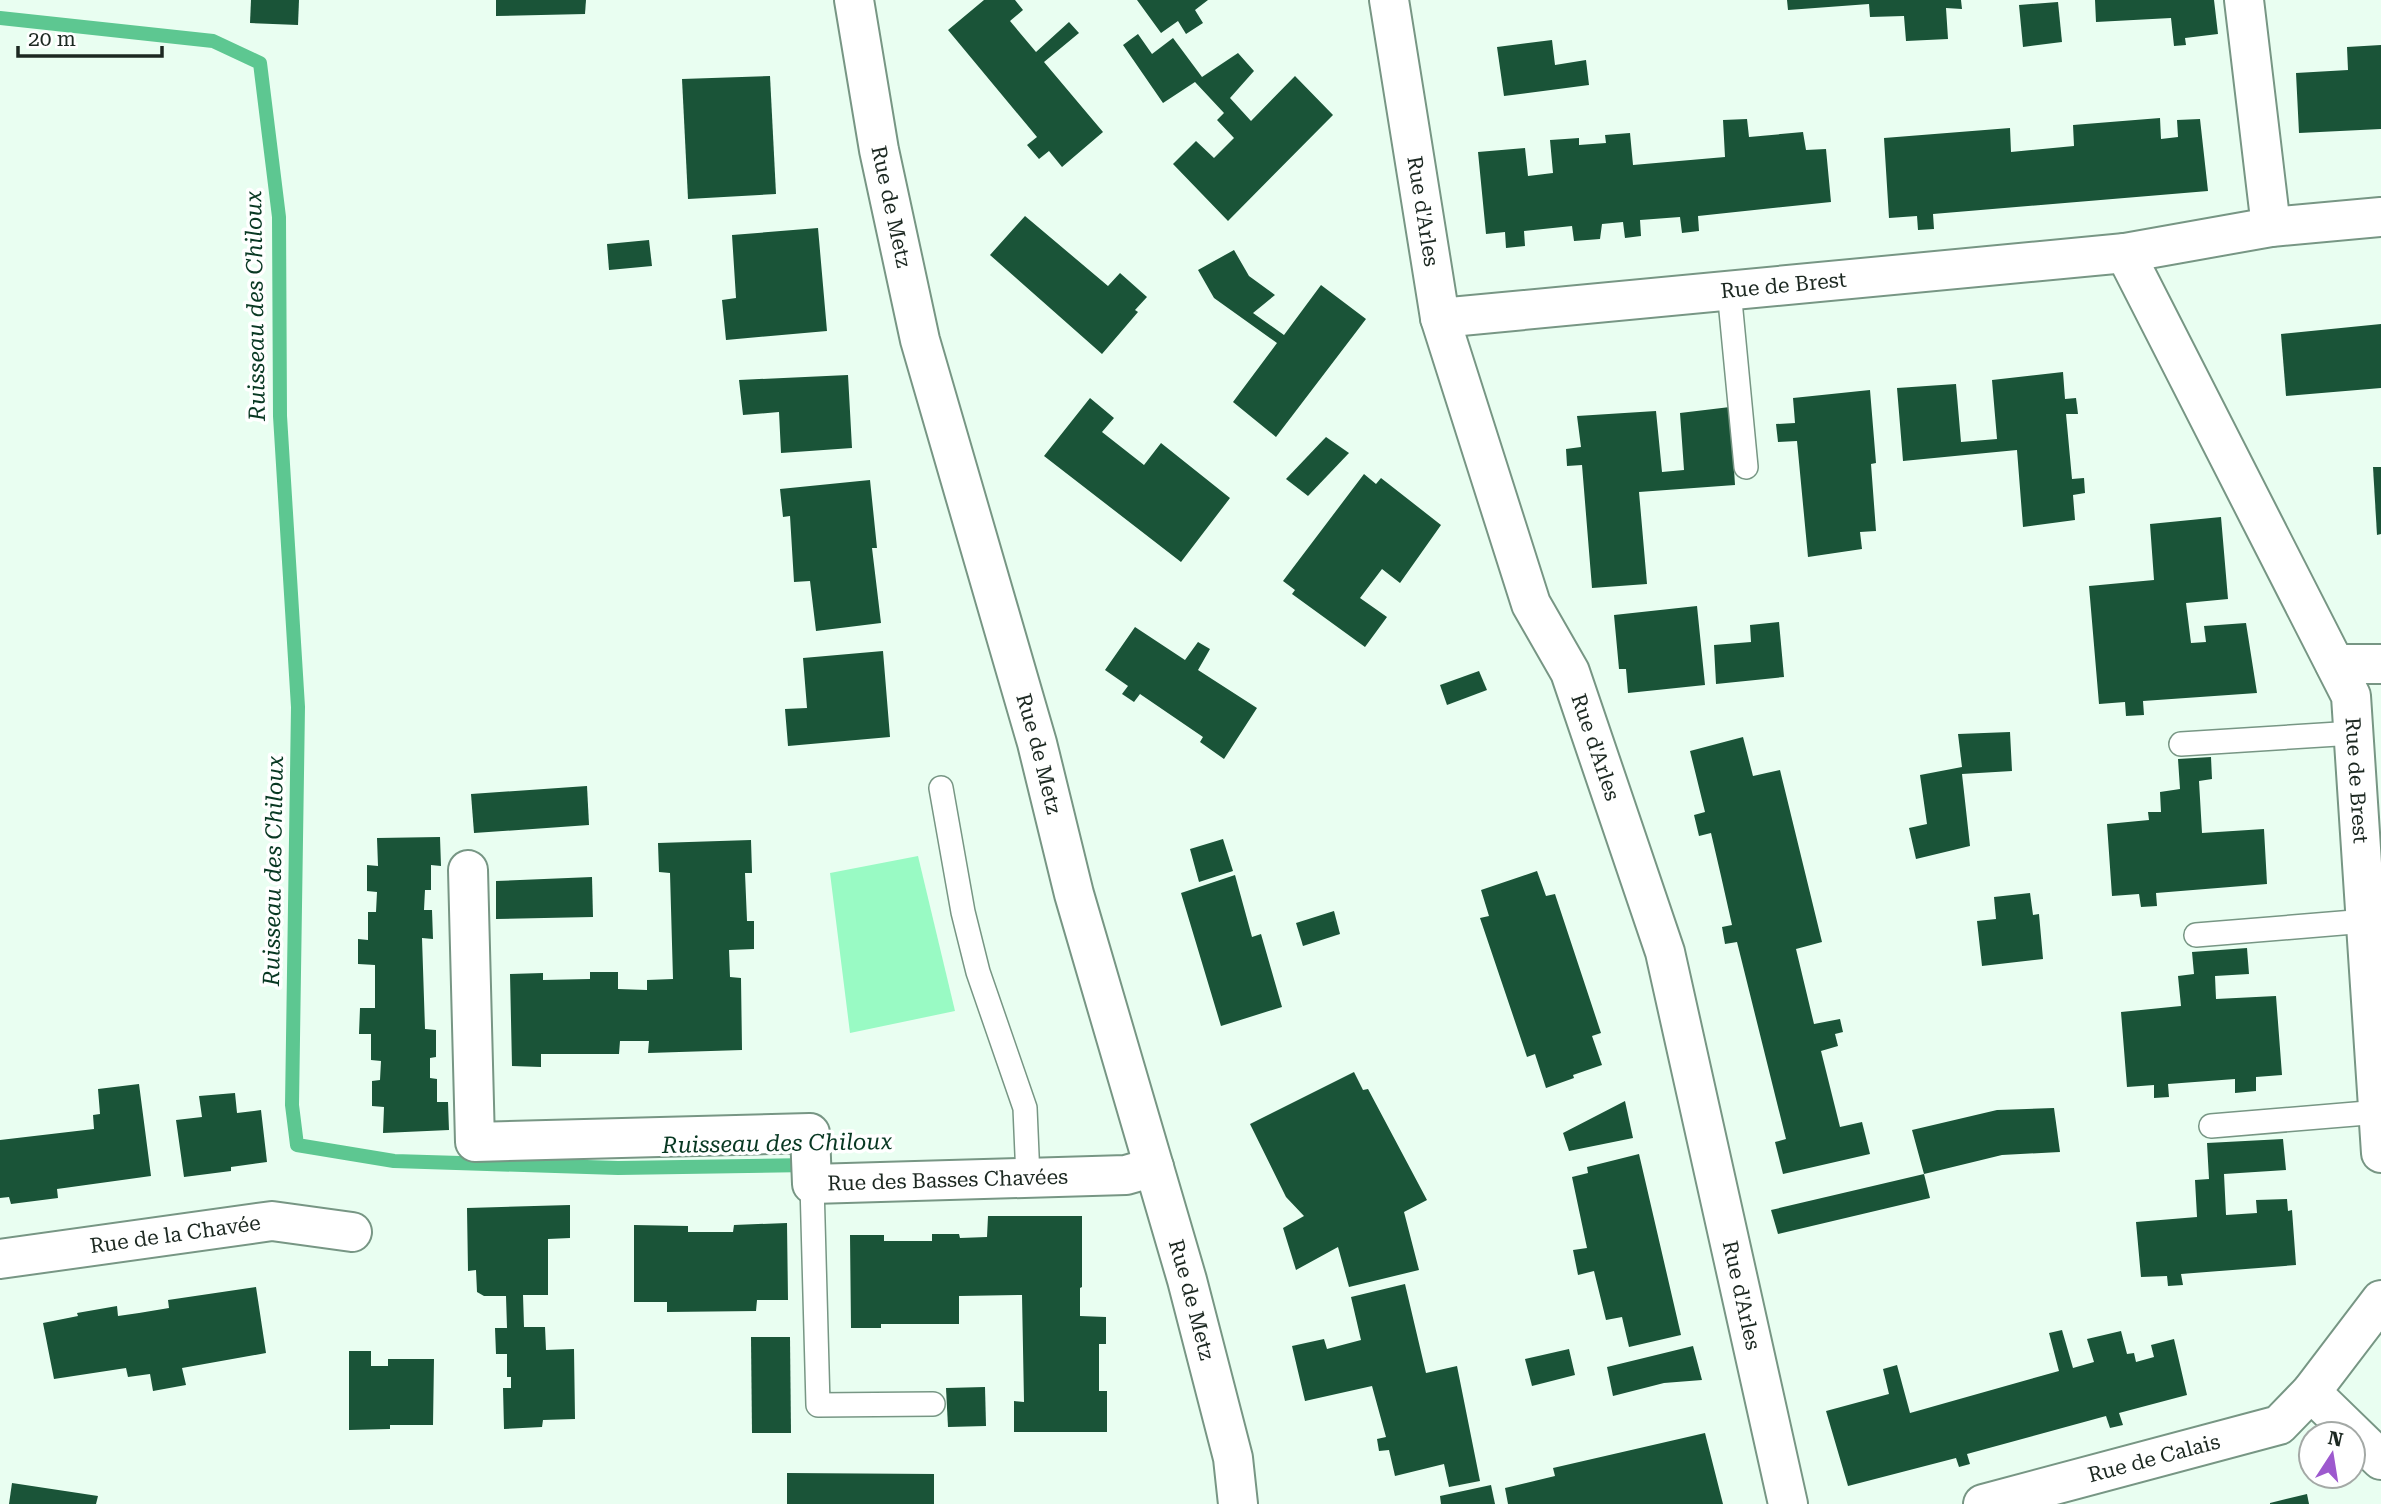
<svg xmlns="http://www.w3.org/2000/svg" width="2381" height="1504" viewBox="0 0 2381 1504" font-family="'Roboto Serif',serif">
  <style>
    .green { fill: #99fac4 }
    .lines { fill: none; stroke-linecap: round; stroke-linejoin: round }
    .stream { stroke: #5dc791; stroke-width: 14 }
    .building { fill: #1a5438 }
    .service-casing { stroke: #779684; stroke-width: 26 }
    .minor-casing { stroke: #779684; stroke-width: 42 }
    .tertiary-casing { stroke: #779684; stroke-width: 42 }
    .service { stroke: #fff; stroke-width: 23 }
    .minor { stroke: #fff; stroke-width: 38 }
    .tertiary { stroke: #fff; stroke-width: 38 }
    .labels { text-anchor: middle; stroke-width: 7; stroke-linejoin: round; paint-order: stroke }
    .street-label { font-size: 21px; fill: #1c2821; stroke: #fff }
    .water-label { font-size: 23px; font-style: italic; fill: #083822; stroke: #fff }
  </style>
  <rect width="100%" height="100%" fill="#e9fef1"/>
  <path class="green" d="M 918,856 L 955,1011 L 850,1033 L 830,873 Z"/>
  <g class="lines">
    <path class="stream" d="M 0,18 L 213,41 L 260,63 L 279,217 L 280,416 L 298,707 L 292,1105 L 297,1145 L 394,1161 L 618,1168 L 809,1165"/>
  </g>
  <g class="building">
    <path d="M 251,0 L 299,0 L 298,25 L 250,23 Z"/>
    <path d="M 496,0 L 586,0 L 585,14 L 496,16 Z"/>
    <path d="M 984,0 L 1015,0 L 1023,10 L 1010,21 L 1036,52 L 1069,22 L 1079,33 L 1044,62 L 1103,132 L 1062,167 L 1049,151 L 1039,159 L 1027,145 L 1037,137 L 948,30 Z"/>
    <path d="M 1137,0 L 1208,0 L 1195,10 L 1203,23 L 1186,34 L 1178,21 L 1161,33 Z"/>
    <path d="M 1787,0 L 1961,0 L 1962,9 L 1946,8 L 1948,39 L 1906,41 L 1904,16 L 1870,17 L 1869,4 L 1788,10 Z"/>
    <path d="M 2095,0 L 2214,0 L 2218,34 L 2185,38 L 2186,45 L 2174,46 L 2171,18 L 2096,22 Z"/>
    <path d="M 2058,2 L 2062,42 L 2023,47 L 2019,5 Z"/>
    <path d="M 1138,34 L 1152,54 L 1173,38 L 1202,77 L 1238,53 L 1254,71 L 1230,98 L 1251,121 L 1295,76 L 1333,115 L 1228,221 L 1173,164 L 1196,141 L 1214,158 L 1234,138 L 1217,120 L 1224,113 L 1195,82 L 1163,103 L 1123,45 Z"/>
    <path d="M 1552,40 L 1555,65 L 1586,60 L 1589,85 L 1504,96 L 1497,47 Z"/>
    <path d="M 2381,45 L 2381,129 L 2299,133 L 2296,73 L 2348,70 L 2347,47 Z"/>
    <path d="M 770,76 L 776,194 L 688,199 L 682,79 Z"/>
    <path d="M 2160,118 L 2161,139 L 2178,137 L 2177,120 L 2200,119 L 2208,191 L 1933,214 L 1934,229 L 1918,230 L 1917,216 L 1889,218 L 1884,138 L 2010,128 L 2011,152 L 2074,146 L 2073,125 Z"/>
    <path d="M 1747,119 L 1749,137 L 1803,132 L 1806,150 L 1826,149 L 1831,202 L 1698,216 L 1699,231 L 1682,233 L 1680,217 L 1640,220 L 1641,236 L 1625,238 L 1623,222 L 1602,224 L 1600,239 L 1574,241 L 1572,226 L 1524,231 L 1525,246 L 1506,248 L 1505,232 L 1486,234 L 1478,152 L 1525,148 L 1528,176 L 1553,173 L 1550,140 L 1565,139 L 1579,138 L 1579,145 L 1606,143 L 1605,135 L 1630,133 L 1633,165 L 1725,157 L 1723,120 Z"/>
    <path d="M 1025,216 L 1108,286 L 1120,273 L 1147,297 L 1135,310 L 1138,312 L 1102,354 L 990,255 Z"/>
    <path d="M 818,228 L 827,331 L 726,340 L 722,300 L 736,298 L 732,235 Z"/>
    <path d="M 649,240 L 652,266 L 609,270 L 607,244 Z"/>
    <path d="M 1234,250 L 1249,276 L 1275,295 L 1253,313 L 1284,335 L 1321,285 L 1366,319 L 1276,437 L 1233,402 L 1277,343 L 1214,298 L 1198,270 Z"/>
    <path d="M 2381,324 L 2381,388 L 2286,396 L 2281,334 Z"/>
    <path d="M 2063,372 L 2065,399 L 2076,398 L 2078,414 L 2066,414 L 2072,479 L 2084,478 L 2085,493 L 2073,495 L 2075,520 L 2023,527 L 2017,450 L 1903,461 L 1897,388 L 1956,384 L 1961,442 L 1997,439 L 1992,380 Z"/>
    <path d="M 848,375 L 852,448 L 781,453 L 779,412 L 743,415 L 739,380 Z"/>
    <path d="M 1870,390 L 1876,463 L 1871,464 L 1876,531 L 1860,532 L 1862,549 L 1808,557 L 1797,441 L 1778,442 L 1776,424 L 1795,423 L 1793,398 Z"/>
    <path d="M 1090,398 L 1114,418 L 1102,432 L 1144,465 L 1161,443 L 1230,498 L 1181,562 L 1044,456 Z"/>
    <path d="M 1730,407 L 1735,485 L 1639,492 L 1647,584 L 1592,588 L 1582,465 L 1567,466 L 1566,449 L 1581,447 L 1577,416 L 1656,411 L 1662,472 L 1684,470 L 1680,413 Z"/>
    <path d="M 1326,437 L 1349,453 L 1308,496 L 1286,479 Z"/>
    <path d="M 2373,467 L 2381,467 L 2381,534 L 2377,535 Z"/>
    <path d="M 1364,474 L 1376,484 L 1381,478 L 1441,525 L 1400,583 L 1382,569 L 1360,598 L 1387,617 L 1365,647 L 1292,594 L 1295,590 L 1283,581 Z"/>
    <path d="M 870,480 L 877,548 L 872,548 L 881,623 L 816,631 L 810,581 L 794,582 L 790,516 L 783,517 L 780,489 Z"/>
    <path d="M 2221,517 L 2228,599 L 2186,603 L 2191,643 L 2206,642 L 2204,626 L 2246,623 L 2257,693 L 2143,701 L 2144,715 L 2126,716 L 2125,702 L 2099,704 L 2089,586 L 2154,580 L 2150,524 Z"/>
    <path d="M 1697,606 L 1705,685 L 1628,693 L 1626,669 L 1619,669 L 1614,615 Z"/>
    <path d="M 1779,622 L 1784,677 L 1716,684 L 1714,645 L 1751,642 L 1750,625 Z"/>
    <path d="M 1135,627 L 1185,660 L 1198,642 L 1210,649 L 1198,670 L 1257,708 L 1224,759 L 1200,742 L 1203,737 L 1140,694 L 1134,702 L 1122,694 L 1128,686 L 1105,670 Z"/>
    <path d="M 883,651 L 890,737 L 788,746 L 785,709 L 807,708 L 803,658 Z"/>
    <path d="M 1479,671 L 1487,690 L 1447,705 L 1440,685 Z"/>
    <path d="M 2010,732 L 2012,771 L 1962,774 L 1970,846 L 1916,859 L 1909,828 L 1927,824 L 1920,775 L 1962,767 L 1958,734 Z"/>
    <path d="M 1743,737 L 1753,776 L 1780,770 L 1822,942 L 1796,949 L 1814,1024 L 1840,1019 L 1843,1032 L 1835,1034 L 1838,1046 L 1821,1051 L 1840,1127 L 1862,1122 L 1870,1154 L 1783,1174 L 1775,1142 L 1786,1139 L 1737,942 L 1725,944 L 1722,927 L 1732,925 L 1721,876 L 1711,833 L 1699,836 L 1694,815 L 1705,812 L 1690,751 Z"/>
    <path d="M 2211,757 L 2212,779 L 2199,781 L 2202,833 L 2264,829 L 2267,884 L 2156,893 L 2157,906 L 2141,907 L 2139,894 L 2112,896 L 2107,824 L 2149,820 L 2148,812 L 2161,812 L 2160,792 L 2180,789 L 2178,759 Z"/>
    <path d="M 587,786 L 589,825 L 474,833 L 471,794 Z"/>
    <path d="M 440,837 L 441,866 L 431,865 L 431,890 L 425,890 L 424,910 L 432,910 L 433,939 L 422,938 L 425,1029 L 436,1030 L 436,1057 L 430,1058 L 430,1078 L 437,1079 L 437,1102 L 448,1102 L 449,1130 L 383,1133 L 384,1107 L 372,1106 L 372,1081 L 380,1080 L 381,1061 L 371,1060 L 371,1034 L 359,1034 L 360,1008 L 375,1008 L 375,965 L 358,964 L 358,939 L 368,940 L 368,912 L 376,912 L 377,892 L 367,891 L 367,865 L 378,866 L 377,838 Z"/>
    <path d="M 1223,839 L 1233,871 L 1199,882 L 1190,849 Z"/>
    <path d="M 751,840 L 752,873 L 745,873 L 747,921 L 754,921 L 754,949 L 729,950 L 730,977 L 741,978 L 742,1050 L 648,1053 L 649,1041 L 620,1041 L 619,1054 L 541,1054 L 541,1067 L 512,1066 L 510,974 L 543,973 L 543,980 L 590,979 L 590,972 L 618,972 L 618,989 L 647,990 L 647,980 L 673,979 L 670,873 L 659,872 L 658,843 Z"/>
    <path d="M 1537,871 L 1546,896 L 1555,894 L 1601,1033 L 1592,1036 L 1602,1065 L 1573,1075 L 1574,1078 L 1546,1088 L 1535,1054 L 1527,1057 L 1480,918 L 1489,916 L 1481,890 Z"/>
    <path d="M 1235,875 L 1252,937 L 1261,934 L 1282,1007 L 1221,1026 L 1181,893 Z"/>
    <path d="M 592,877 L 593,917 L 496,919 L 496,881 Z"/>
    <path d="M 2030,893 L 2033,915 L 2039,914 L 2043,959 L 1982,966 L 1977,921 L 1996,919 L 1994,897 Z"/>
    <path d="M 1334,911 L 1340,934 L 1303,946 L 1296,923 Z"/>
    <path d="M 2247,948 L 2249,974 L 2215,976 L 2216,999 L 2276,996 L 2282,1075 L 2256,1077 L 2256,1091 L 2235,1093 L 2235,1079 L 2168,1084 L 2169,1097 L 2154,1098 L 2154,1085 L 2127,1087 L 2121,1012 L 2181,1006 L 2178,976 L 2194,974 L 2192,952 Z"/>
    <path d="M 1354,1072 L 1363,1090 L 1368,1089 L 1427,1200 L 1404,1212 L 1419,1270 L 1349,1287 L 1338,1247 L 1296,1270 L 1283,1228 L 1304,1216 L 1286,1197 L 1250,1124 Z"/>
    <path d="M 139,1084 L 151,1176 L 57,1189 L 58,1198 L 11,1204 L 9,1197 L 0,1198 L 0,1140 L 94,1129 L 93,1115 L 100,1114 L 98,1089 Z"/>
    <path d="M 235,1093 L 237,1113 L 261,1110 L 267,1162 L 231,1167 L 231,1171 L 184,1177 L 176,1120 L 202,1117 L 199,1096 Z"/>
    <path d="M 1625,1101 L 1633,1138 L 1569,1151 L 1563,1133 Z"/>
    <path d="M 2054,1108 L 2060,1152 L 2002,1155 L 1924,1174 L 1912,1130 L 1997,1110 Z"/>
    <path d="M 2283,1139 L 2286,1170 L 2224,1174 L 2226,1215 L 2257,1213 L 2256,1200 L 2287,1199 L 2288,1211 L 2292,1210 L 2296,1265 L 2181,1274 L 2183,1285 L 2168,1286 L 2167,1276 L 2141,1277 L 2136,1222 L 2197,1217 L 2195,1180 L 2209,1179 L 2207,1143 Z"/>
    <path d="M 1639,1154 L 1681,1335 L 1629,1347 L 1622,1317 L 1606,1320 L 1594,1271 L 1578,1275 L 1573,1250 L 1587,1248 L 1572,1177 L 1588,1173 L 1587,1167 Z"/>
    <path d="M 1924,1174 L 1930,1198 L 1778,1234 L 1771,1210 Z"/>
    <path d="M 570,1205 L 570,1238 L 548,1239 L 548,1295 L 523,1295 L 524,1327 L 545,1327 L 546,1350 L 574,1349 L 575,1419 L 543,1420 L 542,1427 L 504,1429 L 503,1388 L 511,1388 L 511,1377 L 507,1377 L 507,1354 L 496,1354 L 495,1328 L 507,1328 L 506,1296 L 484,1296 L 477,1292 L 476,1270 L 468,1271 L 467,1208 Z"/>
    <path d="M 988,1216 L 1082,1216 L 1082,1287 L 1080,1288 L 1080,1316 L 1106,1317 L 1106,1344 L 1099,1344 L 1099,1391 L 1107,1391 L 1107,1432 L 1014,1432 L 1014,1401 L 1024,1402 L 1022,1295 L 959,1296 L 959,1324 L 881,1324 L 881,1328 L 851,1328 L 850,1235 L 884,1235 L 884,1241 L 932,1241 L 932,1234 L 959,1234 L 960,1238 L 987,1237 Z"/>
    <path d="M 787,1223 L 788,1300 L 757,1300 L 756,1311 L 667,1312 L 667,1302 L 634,1302 L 634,1225 L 688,1226 L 688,1232 L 733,1232 L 734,1225 Z"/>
    <path d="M 1405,1284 L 1426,1373 L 1457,1366 L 1480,1481 L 1449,1487 L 1444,1464 L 1395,1476 L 1389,1450 L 1379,1451 L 1377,1439 L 1386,1437 L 1372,1386 L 1305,1401 L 1292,1346 L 1324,1339 L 1327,1349 L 1361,1340 L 1351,1297 Z"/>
    <path d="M 256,1287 L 266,1353 L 182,1368 L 186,1385 L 153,1391 L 150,1374 L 128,1377 L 126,1368 L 54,1379 L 43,1323 L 78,1316 L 77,1313 L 117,1306 L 118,1316 L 139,1313 L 169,1308 L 168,1300 Z"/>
    <path d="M 2062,1330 L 2073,1368 L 2094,1362 L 2087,1339 L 2121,1331 L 2127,1354 L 2134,1353 L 2136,1362 L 2154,1357 L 2151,1345 L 2174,1339 L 2187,1395 L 2119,1413 L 2123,1425 L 2110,1428 L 2106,1416 L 1967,1454 L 1970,1464 L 1959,1467 L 1956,1458 L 1848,1486 L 1826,1411 L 1889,1394 L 1883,1369 L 1897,1365 L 1910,1413 L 2059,1371 L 2049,1333 Z"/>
    <path d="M 751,1337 L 790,1337 L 791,1433 L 752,1433 Z"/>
    <path d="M 1693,1346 L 1702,1380 L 1664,1383 L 1613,1396 L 1607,1367 Z"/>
    <path d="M 1569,1349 L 1575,1375 L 1532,1386 L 1525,1359 Z"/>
    <path d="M 349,1351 L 371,1351 L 371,1366 L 388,1366 L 388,1359 L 434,1359 L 433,1425 L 390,1425 L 390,1429 L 349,1430 Z"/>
    <path d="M 985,1387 L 986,1426 L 948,1427 L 946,1388 Z"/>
    <path d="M 1705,1433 L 1723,1504 L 1508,1504 L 1505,1488 L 1555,1476 L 1553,1468 Z"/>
    <path d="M 787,1473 L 934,1474 L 934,1504 L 787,1504 Z"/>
    <path d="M 12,1483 L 98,1496 L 96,1504 L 9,1504 Z"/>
    <path d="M 1491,1485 L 1495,1504 L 1441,1504 L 1440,1496 Z"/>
    <path d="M 2307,1494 L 2309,1504 L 2270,1504 L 2270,1503 Z"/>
  </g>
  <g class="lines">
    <g class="service-casing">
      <g id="service">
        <path d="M 1729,290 L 1746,467"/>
        <path d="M 2181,744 L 2354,733"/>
        <path d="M 941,788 L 963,912 L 978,972 L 1025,1108 L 1028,1178"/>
        <path d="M 2196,935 L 2366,921"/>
        <path d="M 2211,1126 L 2379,1112"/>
        <path d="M 812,1184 L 818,1405 L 933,1404"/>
      </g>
    </g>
    <g class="minor-casing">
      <g id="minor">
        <path id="s1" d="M 1389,0 L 1440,318 L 1531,604 L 1570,672 L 1665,952 L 1788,1504"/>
        <path d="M 2244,0 L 2271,227"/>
        <path d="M 2125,253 L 2271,227 L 2381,217"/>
        <path id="s2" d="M 1440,318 L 2125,253 L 2351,696 L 2381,1153"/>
        <path d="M 2335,664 L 2381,664"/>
        <path id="s3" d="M 468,870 L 475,1142 L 810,1133 L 812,1184 L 1126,1175 L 1154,1167"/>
        <path id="s4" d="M 0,1259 L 272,1221 L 352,1232"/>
        <path d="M 2311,1392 L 2381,1460"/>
        <path id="s5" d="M 1983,1504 L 2279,1425 L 2311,1392 L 2381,1300"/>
      </g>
    </g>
    <g class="tertiary-casing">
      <g id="tertiary">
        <path id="s6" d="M 854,0 L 879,150 L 920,340 L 1037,743 L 1074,894 L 1187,1280 L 1233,1458 L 1238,1504"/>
      </g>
    </g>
    <use href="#service" class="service"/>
    <use href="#minor" class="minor"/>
    <use href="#tertiary" class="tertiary"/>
  </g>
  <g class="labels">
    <g class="street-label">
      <text dy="7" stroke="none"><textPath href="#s6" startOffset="210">Rue de Metz</textPath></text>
      <text dy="7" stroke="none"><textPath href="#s1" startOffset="214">Rue d'Arles</textPath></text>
      <text dy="7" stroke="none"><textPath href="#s2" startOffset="345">Rue de Brest</textPath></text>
      <text dy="7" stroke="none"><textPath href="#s1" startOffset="780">Rue d'Arles</textPath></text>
      <text dy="7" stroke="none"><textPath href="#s6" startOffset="777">Rue de Metz</textPath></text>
      <text dy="7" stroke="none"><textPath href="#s2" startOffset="1270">Rue de Brest</textPath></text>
      <text dy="7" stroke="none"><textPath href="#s3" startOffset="794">Rue des Basses Chavées</textPath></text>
      <text dy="7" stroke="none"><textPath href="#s4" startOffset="177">Rue de la Chavée</textPath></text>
      <text dy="7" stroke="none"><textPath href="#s1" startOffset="1348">Rue d'Arles</textPath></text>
      <text dy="7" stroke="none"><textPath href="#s6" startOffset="1344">Rue de Metz</textPath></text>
      <text dy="7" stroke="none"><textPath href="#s5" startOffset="177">Rue de Calais</textPath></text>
    </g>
    <g class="water-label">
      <text transform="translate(255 306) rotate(-91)" y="8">Ruisseau des Chiloux</text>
      <text transform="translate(273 871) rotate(-89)" y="8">Ruisseau des Chiloux</text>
      <text transform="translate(777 1143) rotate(-1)" y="8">Ruisseau des Chiloux</text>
    </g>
  </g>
  <g transform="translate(2332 1455) rotate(12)"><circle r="33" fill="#ffffff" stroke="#a4a9a6" stroke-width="2"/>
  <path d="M0-5L12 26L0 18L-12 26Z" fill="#9d59ce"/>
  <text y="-10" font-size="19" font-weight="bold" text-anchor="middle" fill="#1c2821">N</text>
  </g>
  <path d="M18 46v10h144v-10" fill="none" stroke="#1c2821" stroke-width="3.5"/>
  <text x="28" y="46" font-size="21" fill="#1c2821" stroke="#ffffff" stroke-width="5" paint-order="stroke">20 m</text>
</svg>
